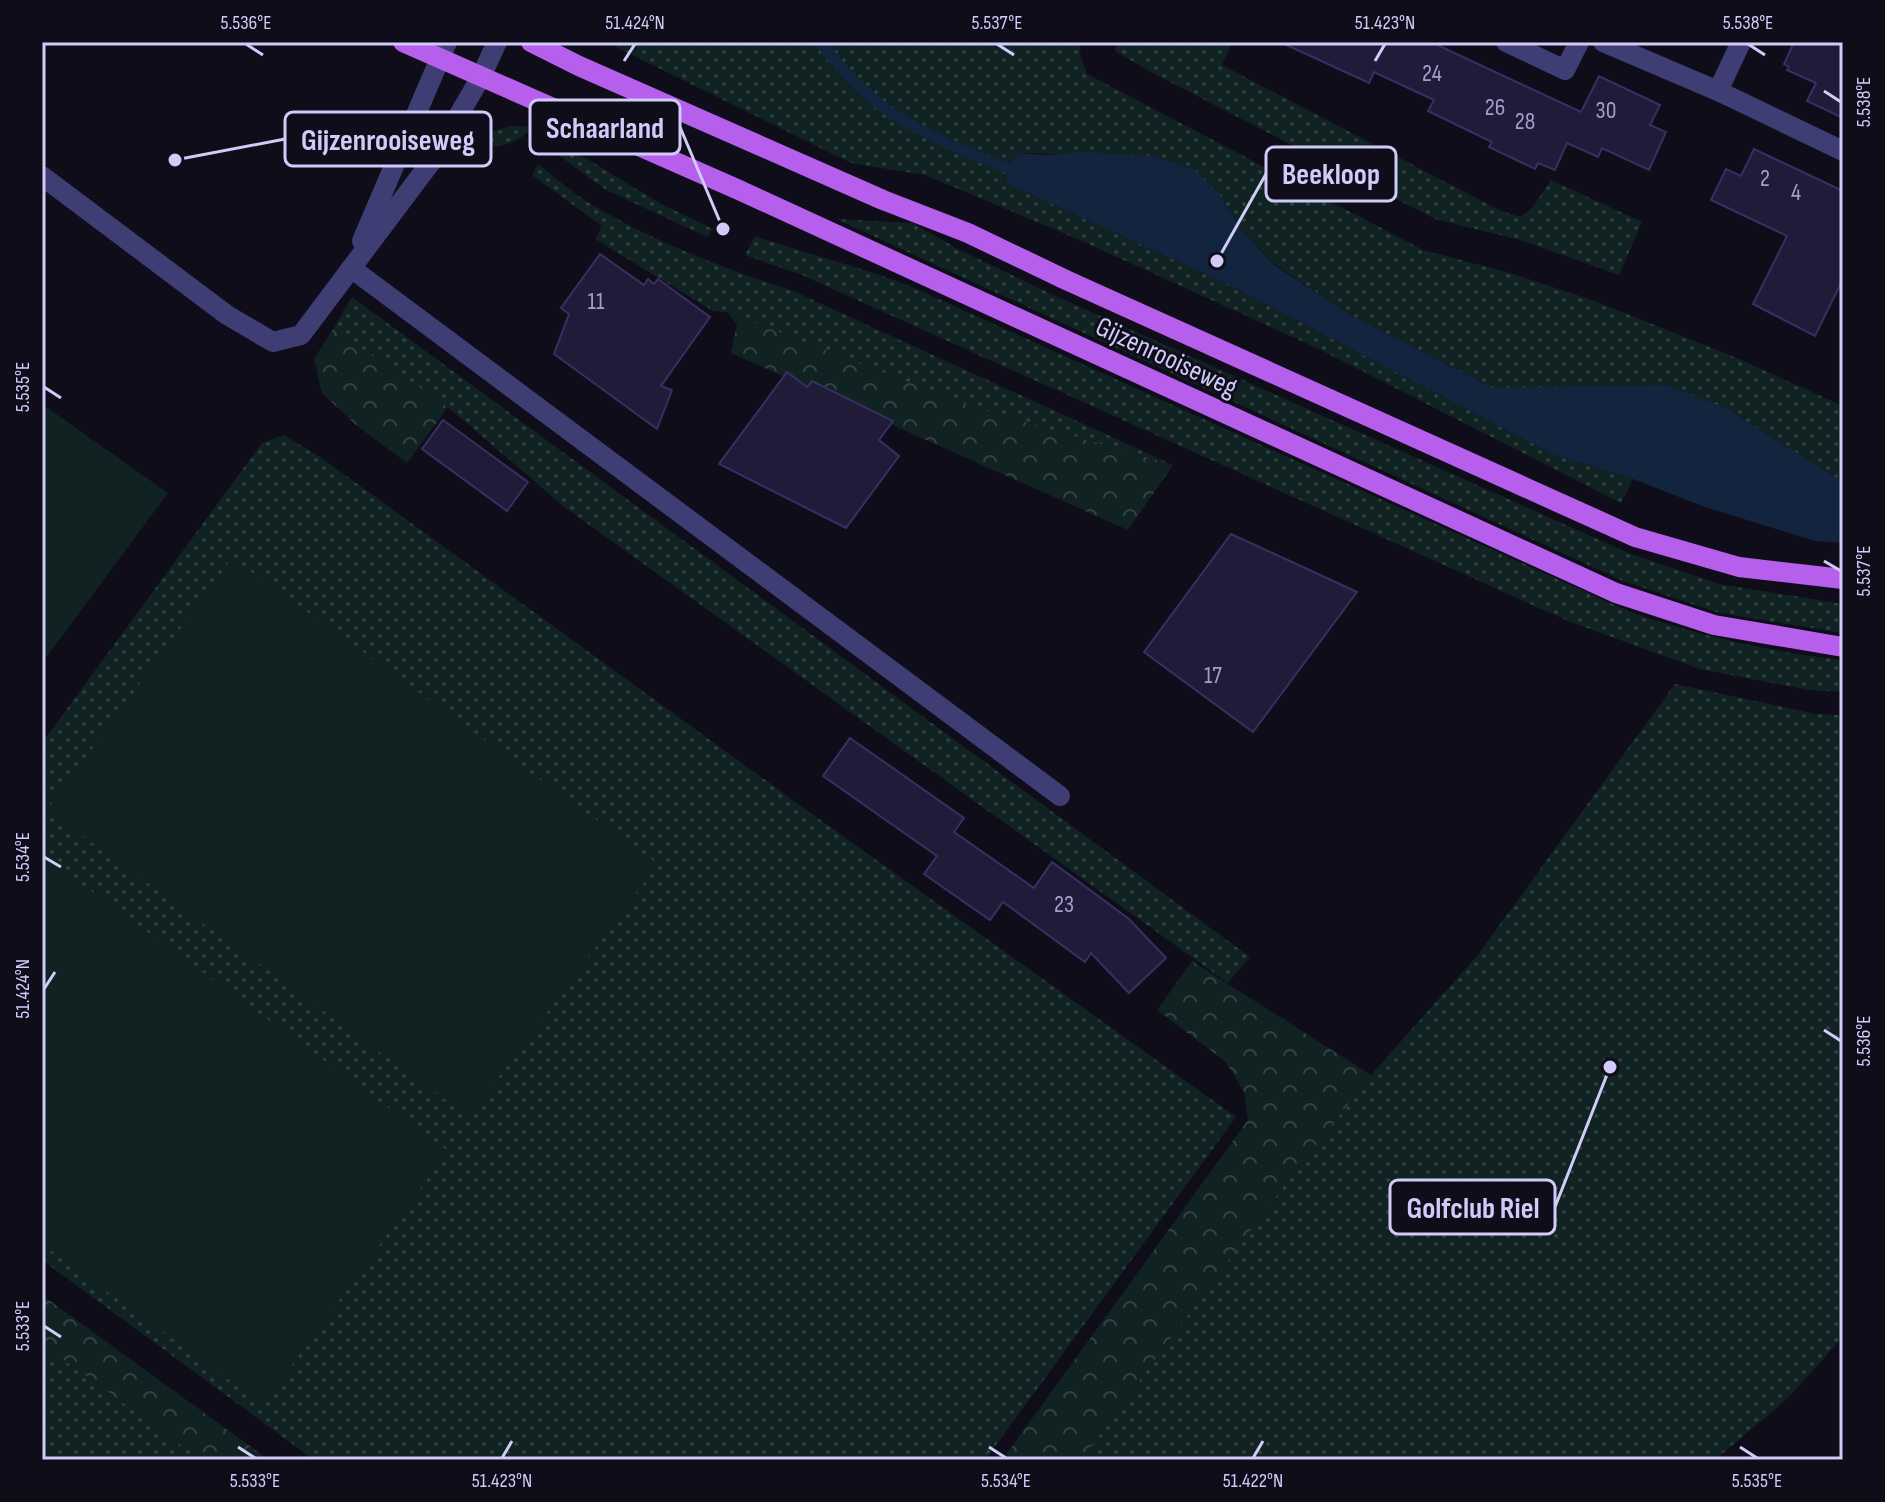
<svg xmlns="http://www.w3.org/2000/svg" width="1885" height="1502" viewBox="0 0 1885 1502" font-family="'Sofia Sans Condensed',sans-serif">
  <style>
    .green { fill: url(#green-dots) }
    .forest { fill: url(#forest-crowns) }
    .pitch { fill: #102322 }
    .water { fill: #12243e }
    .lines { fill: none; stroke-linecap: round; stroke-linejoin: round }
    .stream { stroke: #12243e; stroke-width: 11 }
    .building { fill: #201b39; stroke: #392f62; stroke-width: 2 }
    .minor { stroke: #3e3d74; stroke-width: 20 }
    .major { stroke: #b65fed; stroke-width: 20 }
    .ticks { fill: none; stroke: #d0cbf9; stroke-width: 3 }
    .labels { text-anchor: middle; stroke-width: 6; stroke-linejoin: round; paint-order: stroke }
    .number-label { font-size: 24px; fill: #a49fc9 }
    .street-label { font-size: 28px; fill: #d0cbf9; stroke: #0f0d1a }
    .leader { fill: none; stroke: #d0cbf9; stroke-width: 3 }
    .callout-dot { fill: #d0cbf9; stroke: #0f0d1a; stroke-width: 3 }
    .callout { fill: #0f0d1a; stroke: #d0cbf9; stroke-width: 3 }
    .callout-label { font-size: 30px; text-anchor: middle; font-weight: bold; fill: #d0cbf9 }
    .neatline { fill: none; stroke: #d0cbf9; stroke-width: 3 }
    .ticks-label { font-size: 20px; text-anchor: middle; fill: #d0cbf9 }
  </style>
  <defs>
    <pattern id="green-dots" width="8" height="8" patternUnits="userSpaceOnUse" patternTransform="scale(2)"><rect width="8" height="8" fill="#102322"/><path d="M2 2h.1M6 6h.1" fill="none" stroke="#324243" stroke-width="1.8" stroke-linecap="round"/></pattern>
    <pattern id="forest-crowns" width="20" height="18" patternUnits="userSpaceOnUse" patternTransform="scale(2)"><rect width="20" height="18" fill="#102322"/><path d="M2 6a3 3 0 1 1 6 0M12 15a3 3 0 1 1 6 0" fill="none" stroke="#324243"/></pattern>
  </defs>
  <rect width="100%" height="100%" fill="#0f0d1a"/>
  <g class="green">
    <path d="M 606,42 L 1081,42 L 1080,55 L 1087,74 L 1423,250 L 1510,273 L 1592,300 L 1732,356 L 1843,406 L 1843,482 L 1726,408 L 1493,388 L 1349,314 L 1273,263 L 1240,228 L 1218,192 L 1153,156 L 1019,153 L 1008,166 L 1006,183 L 1227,284 L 1554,455 L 1633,479 L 1621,503 L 1319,349 L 1082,241 L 925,175 L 851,163 Z"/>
    <path d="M 1117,42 L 1232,42 L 1222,65 L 1499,210 L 1520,217 L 1533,207 L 1551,180 L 1642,222 L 1619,275 L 1520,240 L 1435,219 L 1149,71 L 1115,51 Z"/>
    <path d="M 510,126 L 534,127 C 515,144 501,150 476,144 L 485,134 Z"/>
    <path d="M 559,142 L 661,204 L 713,229 L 707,237 L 606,190 L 553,151 Z"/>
    <path d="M 538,164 C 556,178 573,193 592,205 C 654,241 723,269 791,290 L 1173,465 L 970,406 L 727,312 L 713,311 L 595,239 L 602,226 L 532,175 Z"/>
    <path d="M 836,219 L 913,223 L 956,248 L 1047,292 L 1626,552 L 1719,584 L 1843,604 L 1843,633 L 1720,613 L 1623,581 Z"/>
    <path d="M 755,236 C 807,254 861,267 912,287 L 1628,611 C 1699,636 1769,652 1843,660 L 1843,692 L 1809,690 L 1700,669 L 1568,621 L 857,300 L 802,275 L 745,255 Z"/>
    <path d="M 352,297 L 1250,957 L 1228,983 L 567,509 L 448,407 L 333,329 Z"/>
    <path d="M 284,435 L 323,459 L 794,801 L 1236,1117 L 985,1460 L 314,1460 L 42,1260 L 42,743 L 262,443 Z"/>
    <path d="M 1675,684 L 1816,714 L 1843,715 L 1843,1337 L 1789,1397 L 1715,1460 L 1081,1460 L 1266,1209 L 1371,1075 L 1477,956 Z"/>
    <path d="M 42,1344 L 202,1460 L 42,1460 Z"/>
  </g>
  <g class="forest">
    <path d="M 727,312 L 970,406 L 1173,465 L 1128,530 L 731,353 L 737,324 Z"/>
    <path d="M 333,329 L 448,407 L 407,463 L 356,425 L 322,393 L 314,359 Z"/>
    <path d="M 1192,961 L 1371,1075 L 1266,1209 L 1081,1460 L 1002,1460 L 1248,1120 L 1244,1092 L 1226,1062 L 1157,1010 Z"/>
    <path d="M 42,1295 L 269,1460 L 202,1460 L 42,1344 Z"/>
  </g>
  <g class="pitch">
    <path d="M 42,404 L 168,493 L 42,663 Z"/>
    <path d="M 232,558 L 658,864 L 469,1117 L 47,810 Z"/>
    <path d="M 42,855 L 448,1151 L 263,1405 L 42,1244 Z"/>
  </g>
  <path class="water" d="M 1083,152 L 1153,156 L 1194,169 L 1218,192 L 1240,228 L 1273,264 L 1349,314 L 1493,388 L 1666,385 L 1726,408 L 1843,482 L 1843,543 L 1815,541 L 1702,506 L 1633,479 L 1554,455 L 1227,284 L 1006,183 L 1008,166 L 1019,153 L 1044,155 Z"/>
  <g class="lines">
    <path class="stream" d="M 820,42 C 840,68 872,103 901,119 C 939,141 981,159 1022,173"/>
  </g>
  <g class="building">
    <path d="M 1280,42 L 1431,42 L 1581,112 L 1599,76 L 1660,105 L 1650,125 L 1666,132 L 1649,170 L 1602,148 L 1598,157 L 1567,143 L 1555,170 L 1538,163 L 1535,169 L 1489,147 L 1492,142 L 1428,111 L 1434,100 L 1374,72 L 1369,83 Z"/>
    <path d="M 1794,42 L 1843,42 L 1843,118 L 1807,101 L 1816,83 L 1787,70 L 1789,67 L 1784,64 Z"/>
    <path d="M 1754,149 L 1843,191 L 1843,279 L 1815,336 L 1753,304 L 1787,236 L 1711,200 L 1726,169 L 1741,176 Z"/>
    <path d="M 600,254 L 644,285 L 648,279 L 654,284 L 658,279 L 710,317 L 661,386 L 672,390 L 657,429 L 554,354 L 569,314 L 561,308 Z"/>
    <path d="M 787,372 L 807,387 L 812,381 L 893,421 L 879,440 L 899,456 L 846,528 L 719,464 Z"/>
    <path d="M 443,420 L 528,482 L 507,511 L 422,449 Z"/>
    <path d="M 1231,534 L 1357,592 L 1253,732 L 1144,652 Z"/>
    <path d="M 850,738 L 964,818 L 954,832 L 1034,888 L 1052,862 L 1129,919 L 1166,958 L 1129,993 L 1091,953 L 1085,962 L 1003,902 L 990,920 L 924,874 L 937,856 L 823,776 Z"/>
  </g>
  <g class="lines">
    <g class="minor">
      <path d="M 1506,42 L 1565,70 L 1579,42"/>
      <path d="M 1603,42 L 1718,91 L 1843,151"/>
      <path d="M 1718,91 L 1741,42"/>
      <path d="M 42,176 L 227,315 L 273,342 L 301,335 L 431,162 L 481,77 L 497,42"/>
      <path d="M 362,241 L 447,42"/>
      <path d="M 351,268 L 1060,796"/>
    </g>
    <g class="major">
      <path d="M 403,42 L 739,190 L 1616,593 L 1714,625 L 1843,647"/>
      <path d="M 531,42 L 579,66 L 883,200 L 968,233 L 1066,280 L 1635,537 L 1739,567 L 1843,579"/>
    </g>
  </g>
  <path class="ticks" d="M 246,44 L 263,55M 997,44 L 1014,55M 1748,44 L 1765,55M 624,61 L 635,44M 1375,61 L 1385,44M 1824,91 L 1841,102M 44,387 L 61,398M 1824,561 L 1841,571M 44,857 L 61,867M 44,989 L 55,972M 1824,1030 L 1841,1041M 44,1326 L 61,1337M 238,1447 L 255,1458M 989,1447 L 1006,1458M 1740,1447 L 1757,1458M 502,1458 L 512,1441M 1253,1458 L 1263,1441"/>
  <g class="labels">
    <g class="number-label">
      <text x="1432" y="81">24</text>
      <text x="1495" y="115">26</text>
      <text x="1606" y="118">30</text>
      <text x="1525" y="129">28</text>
      <text x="1765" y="186">2</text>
      <text x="1796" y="200">4</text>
      <text x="596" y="309">11</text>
      <text x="1213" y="683">17</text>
      <text x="1064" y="912">23</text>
    </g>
    <g class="street-label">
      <text transform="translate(1167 356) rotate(25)" y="10">Gijzenrooiseweg</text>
    </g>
  </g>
  <path class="leader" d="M723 229L680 127M175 160L285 139M1217 261L1266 174M1610 1067L1555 1207"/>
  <g class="callout-dot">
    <circle cx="723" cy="229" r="8"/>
    <circle cx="175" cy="160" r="8"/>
    <circle cx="1217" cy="261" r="8"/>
    <circle cx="1610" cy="1067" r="8"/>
  </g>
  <g class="callout">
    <rect x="530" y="100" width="150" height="54" rx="8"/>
    <rect x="285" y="112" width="206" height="54" rx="8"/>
    <rect x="1266" y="147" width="130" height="54" rx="8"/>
    <rect x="1390" y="1180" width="165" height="54" rx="8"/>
  </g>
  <g class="callout-label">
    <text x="605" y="138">Schaarland</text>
    <text x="388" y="150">Gijzenrooiseweg</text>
    <text x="1331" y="184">Beekloop</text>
    <text x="1473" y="1218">Golfclub Riel</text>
  </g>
  <rect width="1885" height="1502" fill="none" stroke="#0f0d1a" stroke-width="88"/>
  <rect x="44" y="44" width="1797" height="1414" class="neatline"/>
  <g class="ticks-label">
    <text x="246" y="29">5.536°E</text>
    <text x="635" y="29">51.424°N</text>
    <text x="997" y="29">5.537°E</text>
    <text x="1385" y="29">51.423°N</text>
    <text x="1748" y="29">5.538°E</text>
    <text transform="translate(1863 102) rotate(-90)" y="7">5.538°E</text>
    <text transform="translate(22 387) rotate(-90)" y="7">5.535°E</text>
    <text transform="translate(1863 571) rotate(-90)" y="7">5.537°E</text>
    <text transform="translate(22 857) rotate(-90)" y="7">5.534°E</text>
    <text transform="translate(22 989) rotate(-90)" y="7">51.424°N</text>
    <text transform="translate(1863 1041) rotate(-90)" y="7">5.536°E</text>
    <text transform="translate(22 1326) rotate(-90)" y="7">5.533°E</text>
    <text x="255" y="1487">5.533°E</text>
    <text x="502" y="1487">51.423°N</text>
    <text x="1006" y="1487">5.534°E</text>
    <text x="1253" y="1487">51.422°N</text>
    <text x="1757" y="1487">5.535°E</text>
  </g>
</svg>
